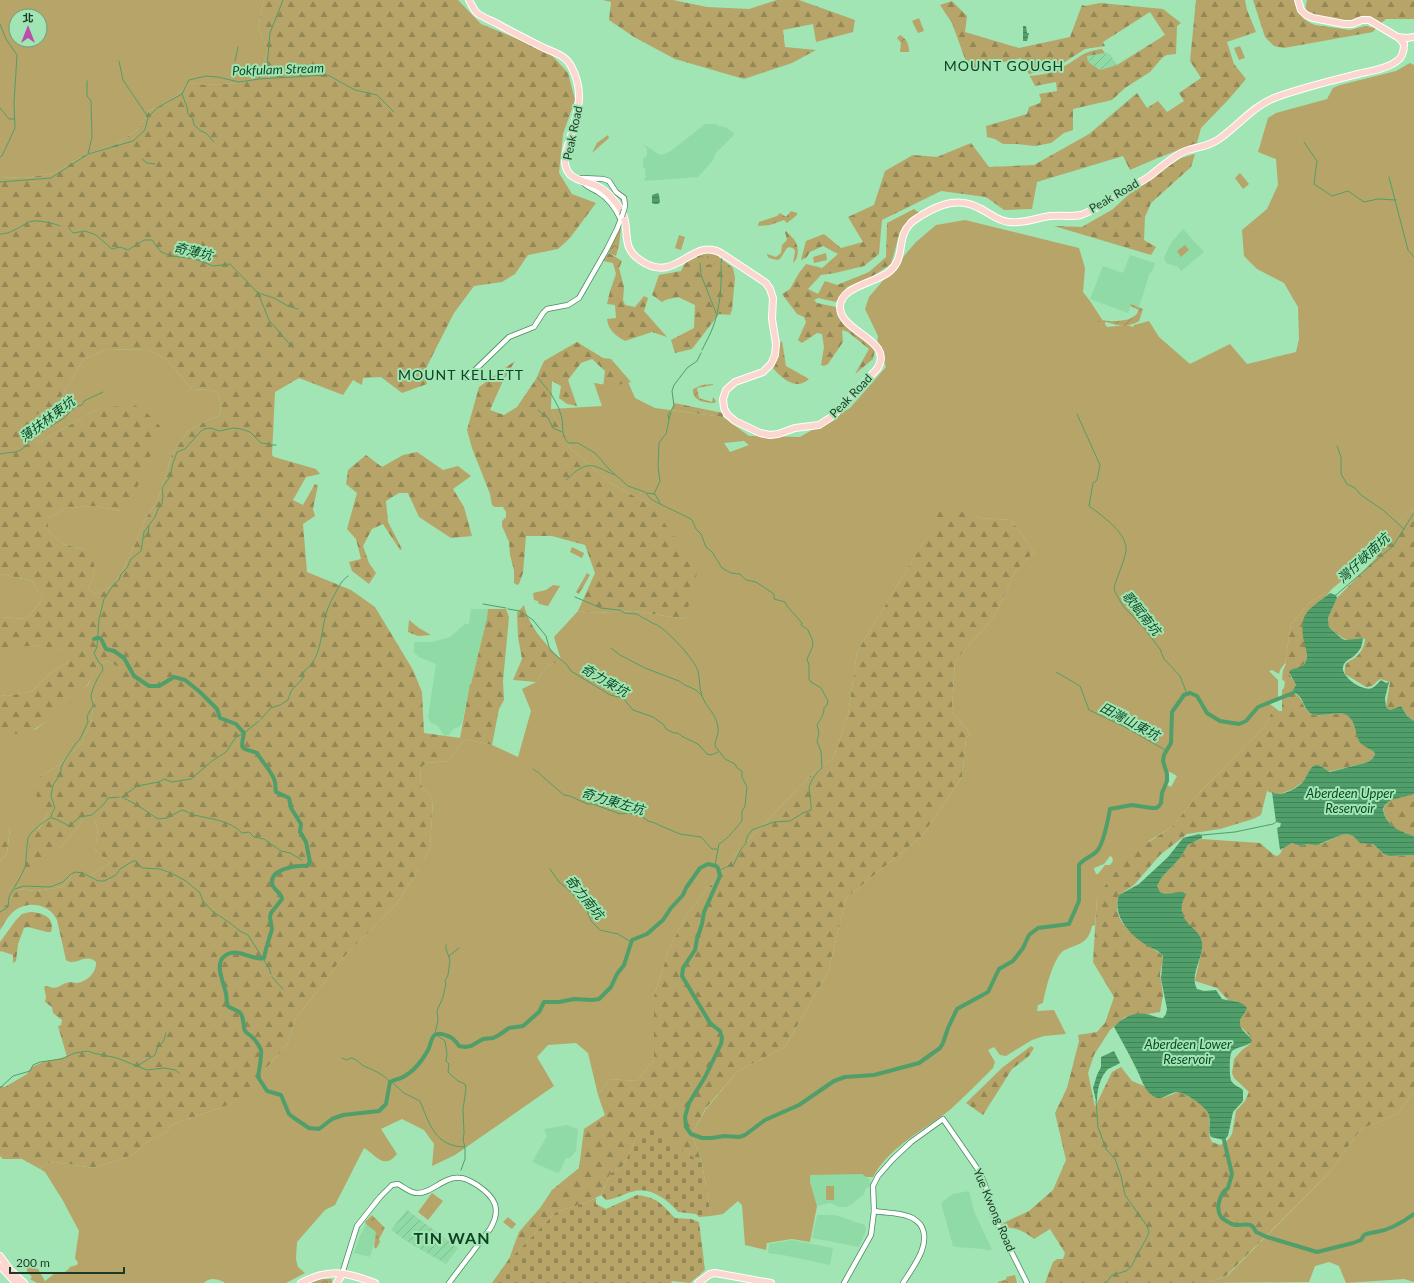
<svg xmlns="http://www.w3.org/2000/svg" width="1414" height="1283" viewBox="0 0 1414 1283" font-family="Lato,'Noto Sans TC',sans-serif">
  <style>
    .built { fill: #90dba5 }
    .industrial { fill: url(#industrial-furrows) }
    .grass { fill: #b7a469; fill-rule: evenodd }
    .forest { fill: url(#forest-firs); fill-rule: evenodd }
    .cemetery { fill: url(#cemetery-stones) }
    .park { fill: url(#park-crowns) }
    .garden { fill: url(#garden-furrows) }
    .water { fill: url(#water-rules) }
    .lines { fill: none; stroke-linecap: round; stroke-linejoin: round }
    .stream { stroke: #509f6a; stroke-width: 1 }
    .canal { stroke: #509f6a; stroke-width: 4 }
    .minor-casing { stroke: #4a8b5e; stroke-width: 6 }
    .major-casing { stroke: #fff; stroke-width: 8 }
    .minor { stroke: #fff; stroke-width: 4.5 }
    .major { stroke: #fbd7d0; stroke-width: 6 }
    .minor-bridge-casing { stroke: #4a8b5e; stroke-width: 6; stroke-linecap: butt }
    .minor-bridge { stroke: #fff; stroke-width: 4.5 }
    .labels { text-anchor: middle; stroke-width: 4; stroke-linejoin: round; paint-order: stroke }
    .street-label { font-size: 12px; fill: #1d3925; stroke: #a0e5b3 }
    .water-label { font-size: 13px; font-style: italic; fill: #0c4926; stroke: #a0e5b3 }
    .quarter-label { font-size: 14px; letter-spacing: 1px; fill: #0e4222; stroke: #a0e5b3 }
    .district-label { font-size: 16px; font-weight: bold; letter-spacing: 1px; fill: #0e4222; stroke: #a0e5b3 }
  </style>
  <defs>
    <pattern id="industrial-furrows" width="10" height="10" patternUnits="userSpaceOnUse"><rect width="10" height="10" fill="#90dba5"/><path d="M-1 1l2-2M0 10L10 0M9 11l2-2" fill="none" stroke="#7cbd8e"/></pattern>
    <pattern id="forest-firs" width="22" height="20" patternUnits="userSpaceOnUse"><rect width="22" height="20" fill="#b7a469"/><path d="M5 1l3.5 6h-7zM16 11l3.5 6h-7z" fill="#948756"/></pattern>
    <pattern id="cemetery-stones" width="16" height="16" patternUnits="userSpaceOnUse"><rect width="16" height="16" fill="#b7a469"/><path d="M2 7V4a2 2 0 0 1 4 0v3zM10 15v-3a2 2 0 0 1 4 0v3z" fill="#948756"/></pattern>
    <pattern id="park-crowns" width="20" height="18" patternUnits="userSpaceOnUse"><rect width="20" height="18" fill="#b7a469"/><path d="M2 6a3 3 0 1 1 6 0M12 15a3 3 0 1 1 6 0" fill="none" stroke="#948756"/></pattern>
    <pattern id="garden-furrows" width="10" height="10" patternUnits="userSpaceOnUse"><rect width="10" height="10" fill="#b7a469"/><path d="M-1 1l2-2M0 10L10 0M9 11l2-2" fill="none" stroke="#948756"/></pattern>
    <pattern id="water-rules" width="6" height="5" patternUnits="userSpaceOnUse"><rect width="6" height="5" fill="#509f6a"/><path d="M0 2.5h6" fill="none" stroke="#428357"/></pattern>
  </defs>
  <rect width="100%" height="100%" fill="#a0e5b3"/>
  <g class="built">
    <path d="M 705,124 L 716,124 L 718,126 L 725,127 L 734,133 L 733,136 L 715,154 L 714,159 L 698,177 L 645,181 L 644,178 L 646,178 L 645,168 L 643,168 L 643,159 L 647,156 L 647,149 L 643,144 L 660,155 L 665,154 L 671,151 Z"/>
    <path d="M 1183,229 L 1204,252 L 1181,271 L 1178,267 L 1166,263 L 1164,257 L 1171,243 Z"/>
    <path d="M 1130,255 L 1155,263 L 1153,270 L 1149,275 L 1139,307 L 1131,304 L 1128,313 L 1090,299 L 1103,266 L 1123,273 Z"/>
    <path d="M 471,609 L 488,609 L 487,618 L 471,684 L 470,684 L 462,723 L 459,727 L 453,729 L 449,735 L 445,736 L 443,734 L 438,726 L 431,723 L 428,717 L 436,664 L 419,657 L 414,652 L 414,642 L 432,642 L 450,637 L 465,624 L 469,624 Z"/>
    <path d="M 567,1125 L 578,1129 L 576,1151 L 570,1158 L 566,1158 L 560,1171 L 558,1173 L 532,1162 L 547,1136 L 544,1129 Z"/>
    <path d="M 810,1174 L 862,1174 L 870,1180 L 872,1187 L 866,1188 L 864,1194 L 852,1204 L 846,1207 L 839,1207 L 830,1203 L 817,1206 L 810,1182 Z"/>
    <path d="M 969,1191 L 975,1214 L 992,1249 L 989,1251 L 984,1249 L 957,1247 L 953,1246 L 941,1203 L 953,1194 Z"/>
    <path d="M 817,1215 L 835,1215 L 865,1225 L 866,1230 L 859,1247 L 812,1238 Z"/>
    <path d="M 366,1224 L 377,1232 L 370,1257 L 354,1253 L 359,1238 Z"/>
    <path d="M 792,1240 L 833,1248 L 830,1265 L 783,1255 L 768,1253 L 769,1244 Z"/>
  </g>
  <g class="industrial">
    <path d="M 1105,53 L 1110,54 L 1117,65 L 1100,70 L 1088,62 L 1087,56 Z"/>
    <path d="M 407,1210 L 458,1248 L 446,1264 L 408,1242 L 391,1230 Z"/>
  </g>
  <g class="grass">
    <path d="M 0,0 L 264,0 L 258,27 L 268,51 L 258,76 L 238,83 L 207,85 L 190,83 L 168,103 L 149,111 L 137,130 L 115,145 L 86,154 L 54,173 L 25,178 L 0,177 ZM 16,16 L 40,16 L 40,40 L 16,40 Z"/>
    <path d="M 919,18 L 924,31 L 918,33 L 912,21 Z"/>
    <path d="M 1240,46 L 1245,58 L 1239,60 L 1234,48 Z"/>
    <path d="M 1410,63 L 1414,65 L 1414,508 L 1366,553 L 1344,579 L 1333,588 L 1308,604 L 1291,624 L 1285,663 L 1280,670 L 1279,674 L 1272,670 L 1269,671 L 1278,680 L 1278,698 L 1270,701 L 1271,705 L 1274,707 L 1265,726 L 1199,793 L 1173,826 L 1149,841 L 1097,897 L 1095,925 L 1092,926 C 1089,939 1085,942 1072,947 C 1069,948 1066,949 1063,951 C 1053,959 1045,991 1043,1003 L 1038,1005 L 1037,1011 L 1054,1010 L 1066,1034 L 1044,1036 L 1032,1040 L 1006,1056 L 1000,1055 L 994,1047 L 988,1050 L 995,1062 L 993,1068 C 979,1082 965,1096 951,1109 C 924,1130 890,1146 873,1177 L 866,1177 L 862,1174 L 810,1175 L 810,1182 L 817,1206 L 810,1242 L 792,1239 L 767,1243 L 766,1250 L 745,1245 L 742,1205 L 738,1201 L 723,1214 L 711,1216 L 702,1163 L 692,1134 L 706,1109 L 738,1071 L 785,1047 L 828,972 L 846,898 L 922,836 L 962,777 L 966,739 L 970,733 L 952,712 L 955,661 L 994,617 L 1015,572 L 1034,552 L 1011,520 L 981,518 L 943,506 L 920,548 L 857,652 L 848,715 L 833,758 L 811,775 L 739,850 L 687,914 L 669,949 L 654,996 L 654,1060 L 637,1081 L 610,1079 L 598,1095 L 588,1053 L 576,1043 L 548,1045 L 537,1057 L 554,1086 L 455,1155 L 432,1166 L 434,1144 L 424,1130 L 402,1119 L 381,1129 L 397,1154 C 384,1170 377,1156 364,1148 L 335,1205 L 325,1210 L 297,1242 L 296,1259 L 298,1267 L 305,1273 L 286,1283 L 224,1283 L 224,1282 C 216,1279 210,1277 204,1283 L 37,1283 L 30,1279 L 32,1277 L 27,1271 L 27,1267 L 38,1269 L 45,1281 L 54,1274 C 61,1274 66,1273 70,1267 L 77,1265 L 78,1263 L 75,1258 L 79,1231 L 62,1199 L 45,1172 L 40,1169 L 47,1163 L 55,1162 L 94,1168 L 133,1155 L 151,1139 L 167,1132 L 171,1125 L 228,1105 L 257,1088 L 267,1067 L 287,1045 L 296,1018 L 323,984 L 335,967 L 355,945 L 373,928 L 397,903 L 417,872 L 430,848 L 433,800 L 421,785 L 420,768 L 427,763 L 448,761 L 465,739 L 492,745 L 518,757 L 531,711 L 522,689 L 536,682 L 547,666 L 561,660 L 554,637 L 578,611 L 594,613 L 634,611 L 685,619 L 689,599 L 652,506 L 612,484 L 570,448 L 551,409 L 602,406 L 594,383 L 613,386 L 625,375 L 635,398 L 655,408 L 723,417 L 749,436 L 800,437 L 850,408 L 886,367 L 877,344 L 878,336 L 865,309 L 869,297 L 916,242 L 936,225 L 965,220 L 1079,248 L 1085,268 L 1083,292 L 1090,301 L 1107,327 L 1127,325 L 1133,327 L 1134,325 L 1149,321 L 1159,337 L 1190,364 L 1230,344 L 1247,364 L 1296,352 L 1299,339 L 1298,307 L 1284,283 L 1257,269 L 1244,256 L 1242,230 L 1267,209 L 1278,185 L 1276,159 L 1258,152 L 1268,118 L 1276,113 L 1327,99 L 1333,88 L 1340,85 L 1396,71 ZM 744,441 L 749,445 L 730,452 L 724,443 ZM 1170,772 L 1177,776 L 1171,787 L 1165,784 L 1167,779 L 1166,773 ZM 1110,856 L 1112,857 L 1113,861 L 1110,865 L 1105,865 L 1098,874 L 1096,874 L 1094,869 L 1094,868 L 1104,864 Z"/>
    <path d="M 1240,173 L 1249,184 L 1243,189 L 1235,178 Z"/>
    <path d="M 679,235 L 685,237 L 681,250 L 675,248 Z"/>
    <path d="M 1185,245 L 1189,250 L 1181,257 L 1177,251 Z"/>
    <path d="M 826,253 L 827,260 L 814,263 L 813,257 Z"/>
    <path d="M 147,349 L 166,359 L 192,389 L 210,390 L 217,392 C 221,401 222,406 219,416 L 208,420 L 188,431 L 172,454 L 158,500 L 146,518 L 126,563 L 115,584 L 96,594 L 88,589 L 95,571 L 86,550 L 63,544 L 48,530 L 48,519 L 65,508 L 95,506 L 121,511 L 98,409 L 38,443 L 31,430 L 36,415 L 57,404 L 84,359 L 105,350 Z"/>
    <path d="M 572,547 L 584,553 L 582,558 L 570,552 Z"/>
    <path d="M 2,574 L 32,581 L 43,598 L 27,619 L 0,617 L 0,575 Z"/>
    <path d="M 553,585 L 560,586 L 548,606 L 539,604 L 538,601 L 534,600 L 533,593 L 546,590 Z"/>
    <path d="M 46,646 L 66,652 L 68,662 L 52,672 L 32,691 L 7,696 L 0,695 L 0,654 C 12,644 31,646 46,646 Z"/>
    <path d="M 108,661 L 120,668 L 94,699 L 91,724 L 81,744 L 59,765 L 39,777 L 48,813 L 38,830 L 60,848 L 83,821 L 95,821 L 98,830 L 95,850 L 110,863 L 90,876 L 73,873 L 63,887 L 36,891 L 18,889 L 6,905 L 0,909 L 0,861 L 7,854 L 10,828 L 0,829 L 0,732 L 6,732 L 21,734 L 36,729 L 60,711 L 88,685 L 98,664 Z"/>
    <path d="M 1414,1091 L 1414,1282 L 1404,1279 L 1346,1283 L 1339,1266 L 1329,1262 L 1315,1266 L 1309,1282 L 1206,1283 L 1227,1276 L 1329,1173 L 1361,1129 L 1397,1114 Z"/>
    <rect x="826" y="1186" width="8" height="14"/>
    <path d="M 432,1193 L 443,1201 L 428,1220 L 418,1212 Z"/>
    <path d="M 508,1217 L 516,1224 L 512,1229 L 503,1222 Z"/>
  </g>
  <g class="forest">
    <path d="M 264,0 L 458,0 L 481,24 L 548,51 L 568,73 L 575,100 L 563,134 L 559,173 L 572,194 L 596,203 L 570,238 L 558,249 L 528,255 L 515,274 L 502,282 L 474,286 L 454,313 L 423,374 L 427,384 L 402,393 L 381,377 L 363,378 L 362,385 L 353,380 L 343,395 L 299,378 L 275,392 L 272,455 L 274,457 L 316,469 L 320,474 L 306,477 L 293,500 L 303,505 L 315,484 L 318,485 L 313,509 L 315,516 L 303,524 L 307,572 L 351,590 L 375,607 L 413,670 L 422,692 L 424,733 L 460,738 L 470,684 L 471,684 L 487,618 L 488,609 L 506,609 L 509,617 L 503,681 L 504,700 L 499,709 L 492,745 L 465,739 L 448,761 L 427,763 L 420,768 L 421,785 L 433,800 L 430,848 L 417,872 L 397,903 L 373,928 L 355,945 L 335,967 L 323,984 L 296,1018 L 287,1045 L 267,1067 L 257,1089 L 228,1105 L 171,1125 L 167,1132 L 151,1139 L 133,1155 L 94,1168 L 55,1162 L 47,1163 L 40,1169 L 22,1159 L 3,1159 L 0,1156 L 0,1086 L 5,1087 L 27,1074 L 32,1067 L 43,1062 L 67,1057 L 58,1026 L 61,1025 L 62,1020 L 53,1013 L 52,1007 L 45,1002 L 46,997 L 44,987 L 46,986 C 61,991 58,984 70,982 C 72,982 74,983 76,983 C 87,982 97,972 96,962 C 86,952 75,967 66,960 L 57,920 C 49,903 27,900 13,912 C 8,916 4,924 0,930 L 0,909 L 6,905 L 18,889 L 36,891 L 63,887 L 73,873 L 84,870 L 90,876 L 110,863 L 95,850 L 98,830 L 95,821 L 83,821 L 60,848 L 37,866 L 25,872 L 25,854 L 48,813 L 36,800 L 39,777 L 59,765 L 81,744 L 91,724 L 94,699 L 109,674 L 120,668 L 108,661 L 98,664 C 95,671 92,678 88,684 C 80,697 36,733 22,734 C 15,735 7,732 0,732 L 0,695 L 7,696 L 32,691 L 52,672 L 68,662 L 65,652 C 59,650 53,648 47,647 C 34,644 10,646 0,654 L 0,617 L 27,619 L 43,598 L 32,581 L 2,574 L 0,575 L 0,177 L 25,178 L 54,173 L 86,154 L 115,145 L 137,130 L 149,111 L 168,103 L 190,83 L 207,85 L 238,83 L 258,76 L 268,51 L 258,27 ZM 147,349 L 166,359 L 192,389 L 210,390 L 217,392 C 221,401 222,406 219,416 L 208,420 L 188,431 L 172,454 L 158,500 L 146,518 L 126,563 L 115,584 L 96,594 L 88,589 L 95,571 L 92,553 L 86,550 L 63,544 L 48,530 L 48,519 L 65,508 L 95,506 L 121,511 L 131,502 L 162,428 L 148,414 L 133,404 L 98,409 L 38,443 L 31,430 L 36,415 L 57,404 L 84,359 L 105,350 Z"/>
    <path d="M 603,0 L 673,0 L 707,7 L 749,9 L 777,0 L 799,0 L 855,20 L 853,32 L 816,42 L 813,24 L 783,30 L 785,47 L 816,50 L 792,63 L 744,79 L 675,59 L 634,37 L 609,20 L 611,2 Z"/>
    <path d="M 1196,0 L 1245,0 L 1247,10 L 1256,32 L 1227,42 L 1234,64 L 1246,79 L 1229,99 L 1201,128 L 1197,143 L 1160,157 L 1130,170 L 1123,156 L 1037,182 L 1032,209 L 1004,210 L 986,197 L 941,191 L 882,220 L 879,254 L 864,266 L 835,273 L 821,275 L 808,289 L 818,294 L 825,281 L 837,285 L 869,272 L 886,257 L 887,223 L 914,209 L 919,213 L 908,222 L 900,232 L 891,264 L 870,278 L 847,287 L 836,302 L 818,298 L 814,300 L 817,303 L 836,307 L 841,319 L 875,349 L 873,359 L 855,374 L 869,349 L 848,332 L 842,330 L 843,342 L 828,364 L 824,366 L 821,365 L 824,347 L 822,334 L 817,333 L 802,343 L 798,340 L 806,322 L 804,317 L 797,314 L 782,294 L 790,289 L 799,273 L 806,264 L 822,268 L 838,254 L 823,246 L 810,252 L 806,258 L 801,260 L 806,241 L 824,234 L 841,248 L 863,242 L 848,217 L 874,205 L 885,171 L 913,155 L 937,157 L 971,143 L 989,167 L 1034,165 L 1089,134 L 1137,93 L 1147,108 L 1158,101 L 1167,112 L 1184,101 L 1179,93 L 1201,78 L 1190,61 Z"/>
    <path d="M 1253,0 L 1297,0 C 1298,13 1303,21 1315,25 L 1350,30 L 1365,26 L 1376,28 L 1373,32 L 1284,48 L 1274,46 L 1265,37 Z"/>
    <path d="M 1307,0 L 1414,0 L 1414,19 L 1386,19 L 1380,24 C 1370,19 1361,23 1350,22 C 1342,22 1310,18 1307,12 C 1305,9 1306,4 1307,0 Z"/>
    <path d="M 952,1 L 967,16 L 965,32 L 1019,48 L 1070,37 L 1082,5 L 1085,6 L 1100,3 L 1163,9 L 1181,23 L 1177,26 L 1176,54 L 1167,55 L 1163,57 L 1150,72 L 1125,88 L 1112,100 L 1073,109 L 1073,130 L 1064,133 L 1051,143 L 1035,146 L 1017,144 L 1003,144 L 995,139 L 987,137 L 986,126 L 1027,114 L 1029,107 L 1040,103 L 1041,99 L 1039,94 L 1057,91 L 1056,82 L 1035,86 L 1030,76 C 1041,75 1054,73 1063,67 C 1080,58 1080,52 1102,49 L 1105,53 L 1087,56 L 1088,62 L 1100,70 L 1117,65 L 1165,35 L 1150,12 L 1103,42 L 1105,46 L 1085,49 L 1057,67 L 1029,74 L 1021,58 L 969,70 L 952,23 L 940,5 Z"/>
    <path d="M 1195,154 L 1191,167 L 1151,203 L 1145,217 L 1144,240 L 1156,247 L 1151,255 L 1054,226 L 1082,227 L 1113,209 L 1139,185 L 1181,158 Z"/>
    <path d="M 791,211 L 797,213 L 797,215 L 787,223 L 784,220 L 770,225 L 758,226 L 759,222 L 777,216 L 780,213 L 786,217 Z"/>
    <path d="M 786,231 C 789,234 793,238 795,241 C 799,247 799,259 793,263 L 795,251 L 794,249 L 790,247 L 787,248 L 780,259 L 777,260 L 769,258 L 767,255 L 767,254 L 776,257 L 781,253 L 782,245 L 787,240 L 785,232 Z"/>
    <path d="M 711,251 L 733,268 L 735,278 L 732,310 L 730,315 L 719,314 L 692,349 L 675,353 L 671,340 L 694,328 L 695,305 L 678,297 C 672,299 668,298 662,302 L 652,295 L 659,275 L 681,271 L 685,263 L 695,258 L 701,252 Z"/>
    <path d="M 609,253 L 622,261 L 619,268 L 624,287 L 623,300 L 625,305 L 635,307 L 644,296 L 648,298 L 644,311 L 667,337 L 652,332 L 625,341 C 616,336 608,330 607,319 L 616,318 L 615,305 L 607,304 L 610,291 L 616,274 L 613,263 L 603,261 Z"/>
    <path d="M 782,341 L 786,366 L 809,379 C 795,392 781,377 771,366 L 777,345 Z"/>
    <path d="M 577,342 L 603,358 L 611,359 L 631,382 L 603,388 L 605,371 L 592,359 L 581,363 L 568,380 L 577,406 L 567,404 L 559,398 L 561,386 L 552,381 L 551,409 L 570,448 L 612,484 L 652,506 L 698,569 L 685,619 L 634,611 L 594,613 L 578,611 L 595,573 L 585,545 L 552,536 L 526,536 L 523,573 L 519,584 L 517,585 L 514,583 L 514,570 L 510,555 L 509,542 L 502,526 L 502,521 L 506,517 L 506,512 L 503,507 L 495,507 L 492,505 L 490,494 L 472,448 L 467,430 L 479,387 L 515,361 L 502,383 L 490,410 L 504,415 L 517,407 L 536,379 L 544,361 Z"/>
    <path d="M 674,403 L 723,413 L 723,417 L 671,410 Z"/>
    <path d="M 417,452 L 443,470 L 458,466 L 471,476 L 453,489 L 464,507 L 472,536 L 451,538 L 419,517 L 408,493 L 399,493 L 386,501 L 388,522 L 402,549 L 400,550 L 383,524 L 372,529 L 363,546 L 369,563 L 376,573 L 369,584 L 352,571 L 349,562 L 361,559 L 356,539 L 347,529 L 357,493 L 346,484 L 348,470 L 366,455 L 382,467 L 403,455 Z"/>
    <path d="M 943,505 L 981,518 L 1011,520 L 1034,552 L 1015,572 L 994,617 L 955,661 L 952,712 L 970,733 L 966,739 L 962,777 L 922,836 L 846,898 L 828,972 L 785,1047 L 738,1071 L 706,1108 L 692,1134 L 702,1163 L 648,1128 L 635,1140 L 624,1165 L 610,1174 L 601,1195 L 588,1202 L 556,1212 L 517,1252 L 509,1259 L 519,1232 L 540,1208 L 552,1190 L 579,1168 L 584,1129 L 605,1115 L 598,1095 L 610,1079 L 637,1081 L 654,1060 L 654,996 L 669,949 L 687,914 L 739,850 L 811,775 L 833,758 L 848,715 L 857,652 L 920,548 Z"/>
    <path d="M 1414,508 L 1414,721 L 1407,716 L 1401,706 L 1390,710 L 1386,707 L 1390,682 L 1380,679 L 1372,686 L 1366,687 L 1345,674 C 1344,661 1348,663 1356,657 C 1361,653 1365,645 1365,639 L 1362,638 L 1347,640 L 1341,637 L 1329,627 L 1328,618 L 1337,598 L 1376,558 L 1385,535 Z"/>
    <path d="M 1333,588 L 1325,597 L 1307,652 L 1306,662 L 1300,668 L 1293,669 L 1290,675 L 1296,685 L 1293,693 C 1303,696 1302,708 1310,713 C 1321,720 1340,708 1349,716 C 1356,722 1366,742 1371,750 L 1374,752 L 1375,756 L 1368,762 L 1332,771 L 1328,771 L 1321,766 L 1310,770 L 1304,781 L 1293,789 L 1280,794 L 1275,794 L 1267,791 L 1261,815 L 1253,819 L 1220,829 L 1187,834 L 1160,855 L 1134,885 L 1119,895 C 1108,925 1143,941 1162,955 L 1163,960 L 1160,974 L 1163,995 L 1160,1012 L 1148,1014 L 1143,1014 L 1125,1017 L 1110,1030 L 1094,1055 L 1088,1073 L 1095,1107 L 1112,1072 L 1121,1067 L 1132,1081 L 1144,1086 L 1154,1096 L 1163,1098 L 1178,1092 C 1188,1095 1209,1106 1209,1117 C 1210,1127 1207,1133 1212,1142 L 1220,1145 L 1228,1140 L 1232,1134 L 1236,1111 L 1245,1101 L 1249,1092 L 1234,1078 L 1232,1073 L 1234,1059 L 1242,1050 L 1250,1044 L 1250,1036 L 1240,1026 L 1240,1021 L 1242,1017 L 1237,1001 L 1228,1000 L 1217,988 L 1195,981 C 1196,974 1203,949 1202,945 C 1200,931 1187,928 1183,917 C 1180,908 1183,900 1182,892 L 1165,895 L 1158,890 L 1157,886 L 1162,877 L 1180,858 L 1188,845 L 1201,839 L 1260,843 L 1274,855 L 1277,856 L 1280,854 L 1283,848 L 1290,844 L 1294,843 L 1301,846 L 1307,844 L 1321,844 L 1341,835 L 1347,834 L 1353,836 L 1357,840 L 1363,843 L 1369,842 L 1373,844 L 1384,854 L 1389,856 L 1414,855 L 1414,1091 L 1397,1114 L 1361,1129 L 1329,1173 L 1226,1276 L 1206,1283 L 1045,1283 L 1053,1262 L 1057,1259 L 1063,1259 L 1065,1253 L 1050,1229 L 1034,1239 C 1024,1231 1016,1227 1003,1228 L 1001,1224 L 1029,1211 L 1053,1190 L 1066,1160 L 1055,1113 L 1067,1088 L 1079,1041 L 1078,1035 L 1097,1032 L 1105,1023 L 1114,997 L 1093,962 L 1097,897 L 1126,857 L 1173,826 L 1199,793 L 1265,726 L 1274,707 L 1279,711 L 1282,711 L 1282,690 L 1284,688 L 1285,682 L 1282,679 L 1283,670 L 1286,664 L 1285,663 L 1291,624 L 1308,604 Z"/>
    <path d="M 524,605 C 529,627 546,645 562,660 L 547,666 L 536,682 L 513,680 L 522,659 L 518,637 L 517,613 Z"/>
    <path d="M 409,620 L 419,628 L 431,635 L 418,636 L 408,632 Z"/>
    <path d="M 1414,794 L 1414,836 C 1408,834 1401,833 1396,829 C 1389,824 1378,810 1387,803 C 1393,797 1406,796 1414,794 Z"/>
    <path d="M 10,827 L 7,854 L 0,861 L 0,829 Z"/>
    <path d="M 30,912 C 42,912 56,918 51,932 L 47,932 L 28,927 L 24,928 L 18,944 L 16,961 L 13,963 L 13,955 L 1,951 L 0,952 L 0,942 L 16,920 L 22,914 Z"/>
    <path d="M 1031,1046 L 1034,1048 L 1029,1056 L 1012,1069 L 983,1115 L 966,1103 L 1003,1067 Z"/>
  </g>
  <g class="cemetery">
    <path d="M 648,1127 L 702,1163 L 711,1216 L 699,1217 L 696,1214 L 678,1212 C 669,1201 651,1187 635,1191 C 625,1193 616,1199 606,1200 L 601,1195 L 610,1174 L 624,1165 L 635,1140 Z"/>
    <path d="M 637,1195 C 659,1198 660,1203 675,1218 L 691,1219 L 699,1222 L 705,1270 L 690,1283 L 672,1281 L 671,1283 L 492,1283 L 509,1259 L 517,1252 L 556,1212 L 588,1202 L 596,1198 L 596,1204 L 606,1209 Z"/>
  </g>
  <g class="park">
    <path d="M 900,35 C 907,39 909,44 909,52 L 900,52 L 901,43 L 897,38 Z"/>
    <path d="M 621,228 L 619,245 L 616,256 L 609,253 L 611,244 Z"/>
    <path d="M 703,256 L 716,256 L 720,260 L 717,264 L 701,265 L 700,257 Z"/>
    <path d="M 372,1215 L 385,1228 L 379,1239 L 380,1242 L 376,1249 L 374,1247 L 376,1232 L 366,1224 L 365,1222 Z"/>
    <path d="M 1015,1275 L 1017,1283 L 998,1283 L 998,1282 L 1007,1279 L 1006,1277 Z"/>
    <path d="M 321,1279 L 332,1279 L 332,1283 L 310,1283 Z"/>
  </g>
  <g class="garden">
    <path d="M 608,135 L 609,138 L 592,153 L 597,143 Z"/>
    <path d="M 1131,304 L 1143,309 L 1139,321 C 1127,328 1119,326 1107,322 L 1100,325 L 1098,323 L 1098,321 C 1104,319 1108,322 1114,321 C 1124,321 1136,319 1139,310 L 1130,306 Z"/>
    <path d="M 713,384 L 713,385 L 697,388 L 699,398 L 712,402 L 713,397 L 716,401 L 715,403 C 707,403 692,402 693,389 L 702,385 Z"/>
    <path d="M 587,573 L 590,575 L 579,594 L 576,592 Z"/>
  </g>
  <g class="water">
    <path d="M 1023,26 L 1026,26 L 1027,33 L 1029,33 L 1027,41 L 1023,41 Z"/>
    <path d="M 658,193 L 659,195 L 660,202 L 658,204 L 654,204 L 652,203 L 652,195 Z"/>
    <path d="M 1330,593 L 1336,595 L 1337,598 L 1328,618 L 1329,627 L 1341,638 L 1345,640 L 1363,638 C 1362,645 1362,648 1356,654 C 1352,659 1344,660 1343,667 C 1341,677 1363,692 1372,688 C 1375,687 1378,683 1381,680 L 1386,683 L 1389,682 L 1385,698 L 1386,707 L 1390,710 L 1401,706 L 1407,716 L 1414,721 L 1414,794 C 1404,798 1387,797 1383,809 C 1385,825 1400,832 1414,836 L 1414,855 L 1389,856 L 1384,854 L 1373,844 L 1360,843 L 1353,836 L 1347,834 L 1341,835 L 1317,845 L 1307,844 L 1301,846 L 1292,843 L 1280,850 L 1277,828 L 1280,827 L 1281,823 L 1276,822 L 1272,792 C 1280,798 1296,789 1303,782 C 1307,777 1309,767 1316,765 C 1321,765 1326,770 1330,772 L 1368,762 L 1373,758 L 1375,754 L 1374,752 C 1369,748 1362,746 1359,741 C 1355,733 1356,722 1348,716 C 1340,709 1323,718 1312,714 C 1304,711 1304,699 1297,694 C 1296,693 1294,693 1292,692 L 1296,685 L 1289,672 C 1293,666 1303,670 1306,661 C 1308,655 1306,648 1304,642 C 1298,612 1309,610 1330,593 Z"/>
    <path d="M 1199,834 L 1202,835 L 1202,838 L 1188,845 L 1180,858 L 1162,877 L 1157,886 L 1160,892 C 1168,897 1178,889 1186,894 C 1185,898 1182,901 1182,905 C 1179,925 1201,928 1202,943 C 1204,957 1189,975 1197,989 L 1204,991 L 1216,990 L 1222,999 C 1231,1001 1241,1000 1247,1008 C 1246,1013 1240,1017 1240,1022 C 1239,1031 1250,1034 1252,1041 C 1247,1047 1238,1046 1232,1051 C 1229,1055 1229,1079 1232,1082 C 1235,1086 1240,1087 1243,1090 L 1243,1101 L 1233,1112 L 1228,1136 L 1224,1140 L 1211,1137 C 1207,1130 1212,1121 1208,1113 C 1205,1106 1185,1092 1176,1092 C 1168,1093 1162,1102 1153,1096 C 1144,1090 1142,1080 1137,1070 C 1130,1056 1122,1041 1114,1027 C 1122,1018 1133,1012 1146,1014 C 1152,1015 1157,1018 1163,1018 L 1166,1014 L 1167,1009 L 1161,979 L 1163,956 C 1159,950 1150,948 1145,944 C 1129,934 1112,915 1119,895 L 1139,884 L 1168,857 L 1183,838 Z"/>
    <path d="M 1114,1051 L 1120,1063 C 1117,1065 1112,1067 1108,1069 C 1100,1077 1097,1090 1097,1101 L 1096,1101 L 1093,1088 L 1097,1075 L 1101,1067 L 1101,1057 Z"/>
  </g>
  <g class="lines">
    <g class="stream">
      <path d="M 0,24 L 6,39 L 17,55 L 14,103 L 15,128 L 2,156 L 0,157"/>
      <path d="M 119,61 L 123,80 L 148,117"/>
      <path d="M 235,61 L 238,47"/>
      <path d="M 259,78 L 267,66 L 270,33 L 283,0"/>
      <path d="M 87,81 L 87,96 L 91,101 L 92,137 L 88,154"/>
      <path d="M 182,94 L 187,107 L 188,114 L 193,119 L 194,125 L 201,131 L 206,133 L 214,142"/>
      <path d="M 0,108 L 9,119 L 14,119"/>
      <path d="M 1304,142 L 1317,161 L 1314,184 L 1332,196 L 1348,191 L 1364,202 L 1378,199 L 1396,200"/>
      <path d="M 142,159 L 147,163 L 155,164"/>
      <path d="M 1389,177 L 1408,250 L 1414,257"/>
      <path d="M 0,182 L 51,178 L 88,154 L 133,141 L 145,130 L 148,117 L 157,108 L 182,94 L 189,80 L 206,76 L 218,77 L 239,82 L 259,79 L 328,75 L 355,90 L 377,95 L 394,112"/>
      <path d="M 69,228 L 73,233 L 85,231 L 96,235 L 112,249 L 120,247 L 128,250 L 144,240 L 152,240 L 161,252 L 172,256 L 195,259 L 213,266 L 230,264 L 258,293 L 269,320 L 293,348"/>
      <path d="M 0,234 C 11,234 19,227 29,222 C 36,219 53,223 60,226"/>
      <path d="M 698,256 L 699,258"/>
      <path d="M 700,263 L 701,275 L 716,313"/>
      <path d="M 721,263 L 722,258"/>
      <path d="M 258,293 L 274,298 L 288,306 L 298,309"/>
      <path d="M 702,350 C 706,342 710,335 713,327 C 720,309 722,284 721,265"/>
      <path d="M 538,378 L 548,390"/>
      <path d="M 550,392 C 554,400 559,406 561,415 C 565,426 559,431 568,443 L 578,443 L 595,453 L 609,469 L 628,486 L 645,492 L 651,499 L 656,502 L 689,518 L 692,520 L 696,529 L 701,534 L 706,547 L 712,552 L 722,568 L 731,573 L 740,574 L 746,580 L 756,582 L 774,594 L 774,599 L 785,602 L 787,606 L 802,623 L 801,625 L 808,630 L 812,639 L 813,646 L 807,659 L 809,665 L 809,679 L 811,682 L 821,688 L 828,701 L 827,705 L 824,708 C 824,716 820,719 817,725 L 819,733 L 817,742 L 821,751 L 822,768 C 816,772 811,781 809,787 L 811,805 L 811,810 L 803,813 L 790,821 L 774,822 L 752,830 L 747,837 L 746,843 L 741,849 L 734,864 L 728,866 L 719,871"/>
      <path d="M 538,410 L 548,418 L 553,428 L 562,432"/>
      <path d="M 1077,414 L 1100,465 L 1097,480 L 1093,483 L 1089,506 C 1101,515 1128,533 1126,551 C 1124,562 1118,575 1114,587 L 1115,592 L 1123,606 L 1143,627 L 1160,649 L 1164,659 L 1180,676 L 1187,694"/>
      <path d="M 669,419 L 671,413"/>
      <path d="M 271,445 L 276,445"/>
      <path d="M 1337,446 L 1341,457 L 1341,474 L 1347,484 L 1355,488 L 1361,495 L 1383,510 L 1404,529"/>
      <path d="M 0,454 C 13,451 22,455 29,440 L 64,418 L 75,407 L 82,405 L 84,401 L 103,392"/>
      <path d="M 566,480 C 575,472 584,462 597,467 C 603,469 609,473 615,475"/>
      <path d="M 647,493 L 655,494 L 660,503"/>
      <path d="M 654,494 L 660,481 L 658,467 L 659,443 L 661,440 L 666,434 L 669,420 L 668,415 L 674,406 L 672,391 L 674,385 L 687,368 L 697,361 L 701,353"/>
      <path d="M 144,538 L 148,534 L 149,526"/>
      <path d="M 1336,595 L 1393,546 L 1414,513"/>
      <path d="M 575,597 L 601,608 L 619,610 L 625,613 L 637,614 L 643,618"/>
      <path d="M 483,604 L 506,608"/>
      <path d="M 508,609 L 520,611 L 533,620 L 546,636 L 549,647 L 551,651 L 567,665 L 571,671 L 610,695 L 623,698 L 633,710 L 653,717 L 664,725 L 666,729 L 674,733 L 678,733 L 683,737 L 698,744 L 707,754 L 711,755 L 718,752"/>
      <path d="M 644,618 L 654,624"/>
      <path d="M 655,624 C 667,629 694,659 698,671 C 700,679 699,688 702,696 C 706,708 717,714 718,728 C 719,734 715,740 715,746 L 725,759 L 735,764 L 737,768 L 742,771 L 742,777 L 747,787 L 745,806 L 742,811 L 742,821 C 734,830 729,838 719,844 L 715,865"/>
      <path d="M 611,648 L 620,655 L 645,668 L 679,681 L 685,685 L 696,690 L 701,695"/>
      <path d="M 1056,672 L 1080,686 L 1089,710 L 1123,726 L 1167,751"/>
      <path d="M 261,719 L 271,708 L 280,705 L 288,700 L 291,691 L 303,678 L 304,671 C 323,658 320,631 327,611 C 329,604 338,588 341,583 C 343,580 346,578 348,576"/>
      <path d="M 533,769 L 539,773 L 543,777 L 564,795 L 570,796 L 587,804 L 593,804 L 620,814 L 628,813 L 641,816 L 648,821 L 655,823 L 661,826 L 680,834 L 701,837 L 712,849 L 717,849"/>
      <path d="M 122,797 L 137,805 L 158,819 L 167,818 L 182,810 C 187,811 190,814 194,815 C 210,819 230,820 242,833 L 249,832 L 254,837 L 264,839 L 281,851 L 290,853 L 302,860"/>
      <path d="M 122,797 L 137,786 L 159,782 L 164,779 L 172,782 L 191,779 L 212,761 L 226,752 L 236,737 L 244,733 L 259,721"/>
      <path d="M 51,818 L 52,813 L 55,808 L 51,796 L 53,785 L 61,773 L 61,768 L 63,763 L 76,743 L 80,739 L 88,722 L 87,716 L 93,706 C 93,702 91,700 91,696 C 93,687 97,678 103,670 L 102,665 L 99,663 L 94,653 L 97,647 L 99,619 L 104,599 L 114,584 L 119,580 L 121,574 L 127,568 L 131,559 L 141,551 L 144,532 L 155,517 L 158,509 L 162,504 L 163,496 L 162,488 L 171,475 L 172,466 L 177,452 L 185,449 L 200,432 L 204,429 L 210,428 L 220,431 L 233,428 L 241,429 L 250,432 L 261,443 L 269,444"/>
      <path d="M 52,818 L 58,820 L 69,826 L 80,817 L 92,815 L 104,804 L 108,798 L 119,797"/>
      <path d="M 1202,835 L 1235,832 L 1273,824 L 1276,822"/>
      <path d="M 550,869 L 559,882 L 569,890 L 587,910 L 591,921 L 600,930 L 618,934 L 631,942"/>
      <path d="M 15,889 L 24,886 L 50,887 L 63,882 L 71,874 L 76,872 L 83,873 L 98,881 L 104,881 L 116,875 L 120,869 L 133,861 L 136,861 L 142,868 L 160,869 L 171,873 L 186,881 L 200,893 L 203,901 L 212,911 L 230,923 L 240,931 L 248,935 L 269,968 L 271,974"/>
      <path d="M 0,912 L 8,907 C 9,903 8,898 10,895 C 15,886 21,877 25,867 C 27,859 26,841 29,836 C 33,830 43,822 50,818"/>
      <path d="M 446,945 L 446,949 L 450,960 L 448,975 L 445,981 L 446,984 L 443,997 L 437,1011 L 438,1020 L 435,1034 L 445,1041 L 447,1054 L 446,1061 L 449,1064 L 448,1072 L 458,1081 L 465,1084 L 466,1088 L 463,1110 L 464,1133 L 463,1140 L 465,1147 L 465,1159 L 461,1170"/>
      <path d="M 449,956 L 459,948"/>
      <path d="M 272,977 L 283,989"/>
      <path d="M 342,1058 L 347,1060 L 351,1058 C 356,1059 359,1062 362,1065 C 372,1070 383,1073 390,1082"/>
      <path d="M 137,1066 L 155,1055 L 158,1046 C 164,1044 164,1039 166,1033"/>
      <path d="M 393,1083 L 404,1093 L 420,1101 C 430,1125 435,1146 464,1147"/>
      <path d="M 0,1088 L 13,1076 L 30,1071 L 33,1065 L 40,1062 L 61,1059 L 75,1053 L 88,1051 L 93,1053 L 117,1058 L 147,1070 L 164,1068 L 175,1070 L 179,1073"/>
      <path d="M 1096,1101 L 1098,1127 L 1106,1149 L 1115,1159 L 1121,1176 L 1125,1195 L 1147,1226 L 1149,1232 L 1147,1237 L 1131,1267 L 1126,1271 L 1112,1275 L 1106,1283"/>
    </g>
    <g class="canal">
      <path d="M 94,639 C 103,635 102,643 106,649 L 114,651 L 124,658 L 134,676 L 149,686 L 159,686 L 174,677 L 185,680 L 200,692 L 217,709 L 220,718 L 236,724 L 244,733 C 240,752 241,747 257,753 C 262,762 270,769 274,779 C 276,783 275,788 276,792 L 289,798 L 291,808 L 301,824 L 300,832 L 306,842 L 310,862 L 307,866 C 297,865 270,869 272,883 C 273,890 281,892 282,899 L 271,913 L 270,917 L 272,929 L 266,949 L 264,958 C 255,962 238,947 226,955 C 213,963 224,982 226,994 C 227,998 226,1002 228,1006 C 231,1010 238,1009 241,1014 C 244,1019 243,1026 245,1031 C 247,1034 250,1035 252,1037 C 256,1040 259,1046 261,1050 C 262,1052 259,1071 258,1077 L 267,1091 L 281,1095 L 289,1114 L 294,1118 L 309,1128 L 319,1129 L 332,1119 L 343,1115 L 379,1111 L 386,1104 L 390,1082 C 393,1080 395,1080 398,1079 C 403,1078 411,1072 414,1069 C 419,1064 426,1054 429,1048 C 432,1040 432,1030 445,1035 C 452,1037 455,1040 459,1046 L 465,1047 L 471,1046 L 483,1039 L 493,1038 L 499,1035 L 509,1028 L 523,1026 L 539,1012 L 544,1002 L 559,1002 L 574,999 L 592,1000 L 599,999 L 611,987 L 617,974 L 624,965 L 632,940 L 647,934 L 663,920 L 671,908 L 683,895 L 686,888 L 700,868 L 708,864 L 716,866 L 718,868 L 720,876 L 704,912 L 702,924 L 697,939 L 695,950 L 683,968 L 682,976 L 710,1023 L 720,1031 L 722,1038 L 721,1044 L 705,1077 L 689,1103 L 685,1117 L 686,1127 L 691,1134 L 702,1138 L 712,1138 L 724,1136 L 739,1137 L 745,1135 L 765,1120 L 799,1105 L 834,1081 L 845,1077 L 874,1075 L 919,1063 L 940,1048 L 943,1043 L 948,1028 L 957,1009 L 988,992 L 999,969 L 1013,961 L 1023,948 L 1029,935 L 1038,928 L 1069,924 L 1079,901 L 1079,865 C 1083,859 1091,857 1096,852 C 1104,845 1108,819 1110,809 L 1132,805 L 1152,808 L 1156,808 L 1159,806 L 1161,803 L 1162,793 L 1167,781 L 1167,774 L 1163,761 L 1164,755 L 1171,743 L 1172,712 L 1184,695 L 1190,693 L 1197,696 L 1207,713 L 1220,721 L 1239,724 L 1246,721 L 1258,707 L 1293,693"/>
      <path d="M 1224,1140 L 1232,1174 L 1228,1188 C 1220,1193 1215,1208 1221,1217 C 1223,1219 1229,1223 1232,1224 C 1237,1227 1245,1223 1250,1225 C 1254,1226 1254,1229 1256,1232 L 1267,1237 L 1317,1252 L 1353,1243 L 1361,1240 L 1364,1235 C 1368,1233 1372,1233 1376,1232 C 1390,1230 1403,1222 1414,1214"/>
    </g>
    <g class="minor-casing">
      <g id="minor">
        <path d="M 582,178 L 603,179 L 609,181 L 616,192 L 624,198 L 625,205 L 624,210"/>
        <path d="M 582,181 C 586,187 592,188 598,192 C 608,198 616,209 621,220"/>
        <path d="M 464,378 L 474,371 L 509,337 L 534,327 L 543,313 L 547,309 L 568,305 L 579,298 L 607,249 L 617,229 L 622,216"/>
        <path d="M 874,1211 C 884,1213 897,1212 907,1216 C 912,1217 916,1220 920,1224 C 933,1243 913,1267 903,1283"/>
        <path d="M 342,1274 L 357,1226 L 380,1197 L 392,1185 L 398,1184 C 404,1187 410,1193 417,1193 C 432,1194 443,1176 460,1178 C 467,1178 471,1182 477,1185 C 495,1197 502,1209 490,1229 L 449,1283"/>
        <path d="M 844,1283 L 871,1235 L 874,1211 L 873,1186 L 878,1176 L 892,1160 L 911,1142 L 943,1119 L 979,1171 L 985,1185 L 993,1215 L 1027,1283"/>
      </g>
    </g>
    <g class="major-casing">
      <g id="major">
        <path d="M 469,0 C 471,4 474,10 477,13 C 482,17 490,20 496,23 C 512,32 528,40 544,48 C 554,52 566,56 571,66 C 586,94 577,113 569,142 C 567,148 564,156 565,163 C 567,181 584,180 597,186 C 603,189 608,193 613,199 C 617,204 622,210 624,217 C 629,234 622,248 640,260 C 676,286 692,236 721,253 L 766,283 L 770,289 L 773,298 L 772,319 L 776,344 L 775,355 L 771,364 L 763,372 L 735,382 L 726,390 L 723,399 L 724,408 L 727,414 L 735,421 L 760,433 L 770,435 L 778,434 L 795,428 L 819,425 L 833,416 L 877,369 C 896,340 840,333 840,307 C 840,286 877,283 890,271 C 906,257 896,238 910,224 C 913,220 918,218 922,215 C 940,204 959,197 979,208 C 990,213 997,221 1009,222 C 1024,224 1036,218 1050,216 C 1060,215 1071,217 1081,215 C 1090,212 1099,206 1108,201 C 1122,193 1136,185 1150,176 C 1160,168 1170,159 1181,153 C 1194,146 1205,149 1219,139 C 1238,126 1252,107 1274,98 C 1301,88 1330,81 1358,74 C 1370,71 1387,69 1397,61 C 1403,57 1404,51 1404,44"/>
        <path d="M 1298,0 L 1301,10 L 1306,15 L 1313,18 L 1344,24 L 1352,24 L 1362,20 L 1369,20 L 1399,38 L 1404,44"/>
        <path d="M 1398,37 L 1407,38 L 1414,37"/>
        <path d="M 0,1256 L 11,1271 L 24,1283"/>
        <path d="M 0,1266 L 16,1283"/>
        <path d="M 301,1283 C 329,1268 346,1272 375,1283"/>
        <path d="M 337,1283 L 342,1274"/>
        <path d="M 698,1283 L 710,1274 L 715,1273 L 771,1283"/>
      </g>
    </g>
    <use href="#minor" class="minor"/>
    <use href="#major" class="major"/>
    <g class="minor-bridge-casing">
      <path id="minor-bridge" d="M 622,216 L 624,210"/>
    </g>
    <use href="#minor-bridge" class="minor-bridge"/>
  </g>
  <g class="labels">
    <g class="street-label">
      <text transform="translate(573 133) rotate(-78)" y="4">Peak Road</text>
      <text transform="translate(1114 196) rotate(-30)" y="4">Peak Road</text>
      <text transform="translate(851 396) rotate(-46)" y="4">Peak Road</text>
      <text transform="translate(994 1210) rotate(67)" y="4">Yue Kwong Road</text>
    </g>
    <g class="water-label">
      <text transform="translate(278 69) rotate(-2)" y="5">Pokfulam Stream</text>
      <text transform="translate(193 251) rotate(13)" y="5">奇薄坑</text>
      <text transform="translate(47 419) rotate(-37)" y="5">薄扶林東坑</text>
      <text transform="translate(1363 558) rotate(-43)" y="5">灣仔峽南坑</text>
      <text transform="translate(1142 613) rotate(51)" y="5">歌賦南坑</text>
      <text transform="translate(605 680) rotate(30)" y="5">奇力東坑</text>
      <text transform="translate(1130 721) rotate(28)" y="5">田灣山東坑</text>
      <text x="1350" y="798">Aberdeen Upper<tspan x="1350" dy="15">Reservoir</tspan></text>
      <text transform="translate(613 801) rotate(16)" y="5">奇力東左坑</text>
      <text transform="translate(585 897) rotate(51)" y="5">奇力南坑</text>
      <text x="1188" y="1049">Aberdeen Lower<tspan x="1188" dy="15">Reservoir</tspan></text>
    </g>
    <g class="quarter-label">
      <text x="1004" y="71">MOUNT GOUGH</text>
      <text x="461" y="380">MOUNT KELLETT</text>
    </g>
    <g class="district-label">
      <text x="452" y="1244">TIN WAN</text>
    </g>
  </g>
  <g transform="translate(28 28)"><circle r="19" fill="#a0e5b3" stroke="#6ca07a"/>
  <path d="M0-3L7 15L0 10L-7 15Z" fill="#ba4dad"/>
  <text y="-6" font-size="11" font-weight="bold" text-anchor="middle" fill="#1d3925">北</text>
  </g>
  <path d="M10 1267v6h114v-6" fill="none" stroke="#1d3925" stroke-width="2"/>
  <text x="16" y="1267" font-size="12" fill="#1d3925" stroke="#a0e5b3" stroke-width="3" paint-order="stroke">200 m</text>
</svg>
